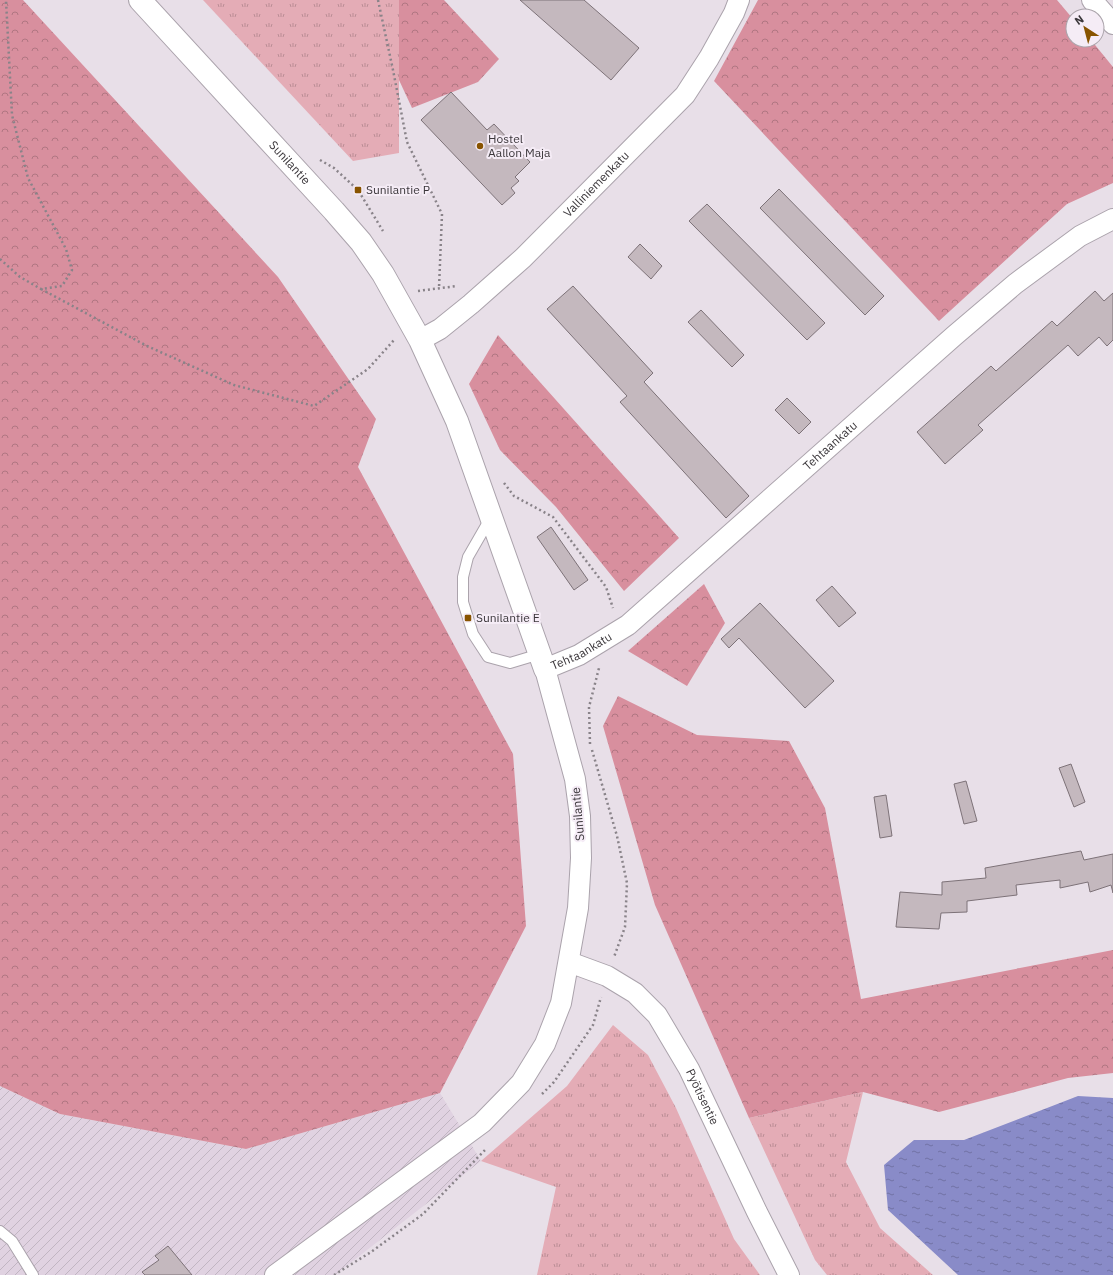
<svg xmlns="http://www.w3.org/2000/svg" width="1113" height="1275" viewBox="0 0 1113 1275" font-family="'IBM Plex Sans',sans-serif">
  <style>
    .industrial { fill: url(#industrial-furrows) }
    .grass { fill: url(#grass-tufts) }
    .forest { fill: url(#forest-crowns) }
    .water { fill: url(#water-ripples) }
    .building { fill: #c4b8be; stroke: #7d7278 }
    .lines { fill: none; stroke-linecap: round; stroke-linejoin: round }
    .service-casing { stroke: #aba3ac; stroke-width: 12 }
    .minor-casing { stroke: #aba3ac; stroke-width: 22 }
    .tertiary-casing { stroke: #aba3ac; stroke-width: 24 }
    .path { stroke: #898389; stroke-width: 2.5; stroke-dasharray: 2 3; stroke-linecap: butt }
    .service { stroke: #fff; stroke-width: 10 }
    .minor { stroke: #fff; stroke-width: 20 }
    .tertiary { stroke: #fff; stroke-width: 22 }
    .poi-dot { fill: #885400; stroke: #f5ecf6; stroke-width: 1.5 }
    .labels { text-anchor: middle; stroke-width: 4; stroke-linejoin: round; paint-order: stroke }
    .poi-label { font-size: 12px; fill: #3b373b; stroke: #f5ecf6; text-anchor: start }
    .street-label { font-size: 12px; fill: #3b373b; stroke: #f5ecf6 }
  </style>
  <defs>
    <pattern id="industrial-furrows" width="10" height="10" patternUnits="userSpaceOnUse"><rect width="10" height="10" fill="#e0d2e1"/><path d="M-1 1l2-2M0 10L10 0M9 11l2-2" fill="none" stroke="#c1b5c2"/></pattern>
    <pattern id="grass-tufts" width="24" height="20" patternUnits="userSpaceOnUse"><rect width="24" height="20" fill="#e4acb6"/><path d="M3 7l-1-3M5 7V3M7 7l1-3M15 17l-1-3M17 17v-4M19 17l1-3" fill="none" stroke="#ba8d95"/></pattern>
    <pattern id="forest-crowns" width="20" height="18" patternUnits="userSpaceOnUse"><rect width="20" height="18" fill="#d88f9e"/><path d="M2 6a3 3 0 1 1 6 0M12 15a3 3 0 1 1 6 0" fill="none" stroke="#b07682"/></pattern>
    <pattern id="water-ripples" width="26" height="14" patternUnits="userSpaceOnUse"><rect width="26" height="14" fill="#898bc8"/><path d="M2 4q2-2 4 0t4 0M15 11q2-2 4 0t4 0" fill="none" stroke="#7172a4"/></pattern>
  </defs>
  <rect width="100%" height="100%" fill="#e8dfe8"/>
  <path class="industrial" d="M 0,1086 L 60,1114 L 246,1149 L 440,1093 L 481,1161 L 335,1275 L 0,1275 Z"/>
  <g class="grass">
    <path d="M 203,0 L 399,0 L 399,153 L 353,161 Z"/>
    <path d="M 613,1025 L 648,1055 L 676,1108 L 734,1239 L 760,1275 L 537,1275 L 556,1187 L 481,1161 L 567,1086 Z"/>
    <path d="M 863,1092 L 846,1162 L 880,1228 L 933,1275 L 827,1275 L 815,1260 L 749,1118 Z"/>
  </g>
  <g class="forest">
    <path d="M 0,0 L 23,0 L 278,277 L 376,419 L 358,467 L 513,754 L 526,926 L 440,1093 L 246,1149 L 60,1114 L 0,1086 Z"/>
    <path d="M 399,0 L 444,0 L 499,59 L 478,82 L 412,108 L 399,80 Z"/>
    <path d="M 758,0 L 1057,0 L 1073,19 L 1073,40 L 1091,40 L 1113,67 L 1113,183 L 1067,204 L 939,321 L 714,81 Z"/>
    <path d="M 498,335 L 679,538 L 624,591 L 556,507 L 500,450 L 469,384 Z"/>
    <path d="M 704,584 L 725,623 L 687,686 L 628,651 Z"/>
    <path d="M 618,696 L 697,735 L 789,741 L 825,808 L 861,999 L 1113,950 L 1113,1073 L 1068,1078 L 939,1112 L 863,1092 L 749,1118 L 655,905 L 603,726 Z"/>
  </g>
  <path class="water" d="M 1078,1096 L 1113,1098 L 1113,1275 L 958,1275 L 888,1210 L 884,1165 L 914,1140 L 964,1140 Z"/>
  <g class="building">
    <path d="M 520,0 L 584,0 L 639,48 L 611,80 Z"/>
    <path d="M 451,92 L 487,130 L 494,124 L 530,162 L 515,177 L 519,181 L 511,188 L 515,193 L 502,205 L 421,120 Z"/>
    <path d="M 779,189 L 884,296 L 865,315 L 760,208 Z"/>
    <path d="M 707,204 L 825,323 L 807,340 L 689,221 Z"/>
    <path d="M 640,244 L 662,266 L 651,279 L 628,257 Z"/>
    <path d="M 573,286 L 653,373 L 644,382 L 749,496 L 726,518 L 620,402 L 627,396 L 547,309 Z"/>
    <path d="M 1095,291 L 1104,301 L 1113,293 L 1113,340 L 1107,346 L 1099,337 L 1078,356 L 1068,345 L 978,425 L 983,430 L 945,464 L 917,432 L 991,366 L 996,371 L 1052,321 L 1057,326 Z"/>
    <path d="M 701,310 L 744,355 L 732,367 L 688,322 Z"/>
    <path d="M 787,398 L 811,422 L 799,434 L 775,410 Z"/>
    <path d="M 551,527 L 588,580 L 574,590 L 537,537 Z"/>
    <path d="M 832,586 L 856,613 L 839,627 L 816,600 Z"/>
    <path d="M 760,603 L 834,681 L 805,708 L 739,638 L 729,648 L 721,639 Z"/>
    <path d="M 1071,764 L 1085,802 L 1074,807 L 1059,768 Z"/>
    <path d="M 966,781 L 977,821 L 964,824 L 954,784 Z"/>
    <path d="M 886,795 L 892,836 L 880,838 L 874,797 Z"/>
    <path d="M 1081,851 L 1084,860 L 1113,854 L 1113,893 L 1111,885 L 1090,892 L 1088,882 L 1060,888 L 1060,880 L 1016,885 L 1017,895 L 967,901 L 967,912 L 941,913 L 939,929 L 896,927 L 900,892 L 942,895 L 942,882 L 986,878 L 985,868 Z"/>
    <path d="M 168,1246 L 192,1275 L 145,1275 L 142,1272 L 159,1260 L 155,1256 Z"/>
  </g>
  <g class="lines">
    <g class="service-casing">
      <g id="service">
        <path d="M 491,517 L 468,557 L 463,577 L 463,602 L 473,634 L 488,657 L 510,663 L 540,654"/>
        <path d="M 0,1231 L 12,1241 L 33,1275"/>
      </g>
    </g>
    <g class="minor-casing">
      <g id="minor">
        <path d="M 1092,0 L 1113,24"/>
        <path id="s1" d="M 420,340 L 440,329 L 471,304 L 523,258 L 685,95 L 709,58 L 734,13 L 739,0"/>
        <path id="s2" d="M 569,962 L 607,976 L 635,993 L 657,1015 L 689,1069 L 757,1212 L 789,1275"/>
        <path id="s3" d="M 275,1275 L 482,1123 L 521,1083 L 545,1044 L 561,1003 L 578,908 L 581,858 L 580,816 L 575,779 L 545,669 L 579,655 L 628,625 L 954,336 L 1015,284 L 1080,236 L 1113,219"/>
      </g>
    </g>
    <g class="tertiary-casing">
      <g id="tertiary">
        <path id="s4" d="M 140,0 L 334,211 L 361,242 L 383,274 L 420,340 L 457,421 L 545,669"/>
      </g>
    </g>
    <g class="path">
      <path d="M 378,0 L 393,70 L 407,142 L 442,214 L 439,288"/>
      <path d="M 320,160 L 334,168 L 358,190 L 383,231"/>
      <path d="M 0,259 L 20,277 L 41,289 L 62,286 L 72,270 L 66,249 L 28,178 L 12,115 L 6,0"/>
      <path d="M 41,289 L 147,346 L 234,385 L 314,406 L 368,369 L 394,340"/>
      <path d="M 418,291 L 457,286"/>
      <path d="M 504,483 L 514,496 L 553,517 L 606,587 L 613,608"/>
      <path d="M 590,744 L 589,707 L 599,668"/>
      <path d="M 592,750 L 617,836 L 627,883 L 625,927 L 614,957"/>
      <path d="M 542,1094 L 554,1082 L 593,1025 L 601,997"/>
      <path d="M 334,1275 L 371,1252 L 423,1214 L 485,1150"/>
    </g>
    <use href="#service" class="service"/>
    <use href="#minor" class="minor"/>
    <use href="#tertiary" class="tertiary"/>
  </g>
  <g class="poi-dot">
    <circle cx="480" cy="146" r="4"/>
    <rect x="354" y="186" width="8" height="8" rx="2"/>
    <rect x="464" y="614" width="8" height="8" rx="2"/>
  </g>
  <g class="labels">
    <g class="poi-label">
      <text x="488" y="143">Hostel<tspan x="488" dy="14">Aallon Maja</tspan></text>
      <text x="366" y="194">Sunilantie P</text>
      <text x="476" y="622">Sunilantie E</text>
    </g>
    <g class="street-label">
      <text dy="4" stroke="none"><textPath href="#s4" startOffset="221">Sunilantie</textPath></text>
      <text dy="4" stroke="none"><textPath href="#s1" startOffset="236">Valliniemenkatu</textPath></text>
      <text dy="4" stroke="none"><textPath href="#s3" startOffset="1107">Tehtaankatu</textPath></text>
      <text dy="4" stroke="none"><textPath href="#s3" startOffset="783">Tehtaankatu</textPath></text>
      <text transform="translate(578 814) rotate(-95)" y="4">Sunilantie</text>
      <text dy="4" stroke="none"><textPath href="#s2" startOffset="198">Pyötisentie</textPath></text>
    </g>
  </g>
  <g transform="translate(1085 28) rotate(324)"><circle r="19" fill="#f5ecf6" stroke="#aba4ab"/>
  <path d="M0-3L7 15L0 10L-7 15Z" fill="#885400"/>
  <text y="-6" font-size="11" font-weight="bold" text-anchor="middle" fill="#3b373b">N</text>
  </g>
</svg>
